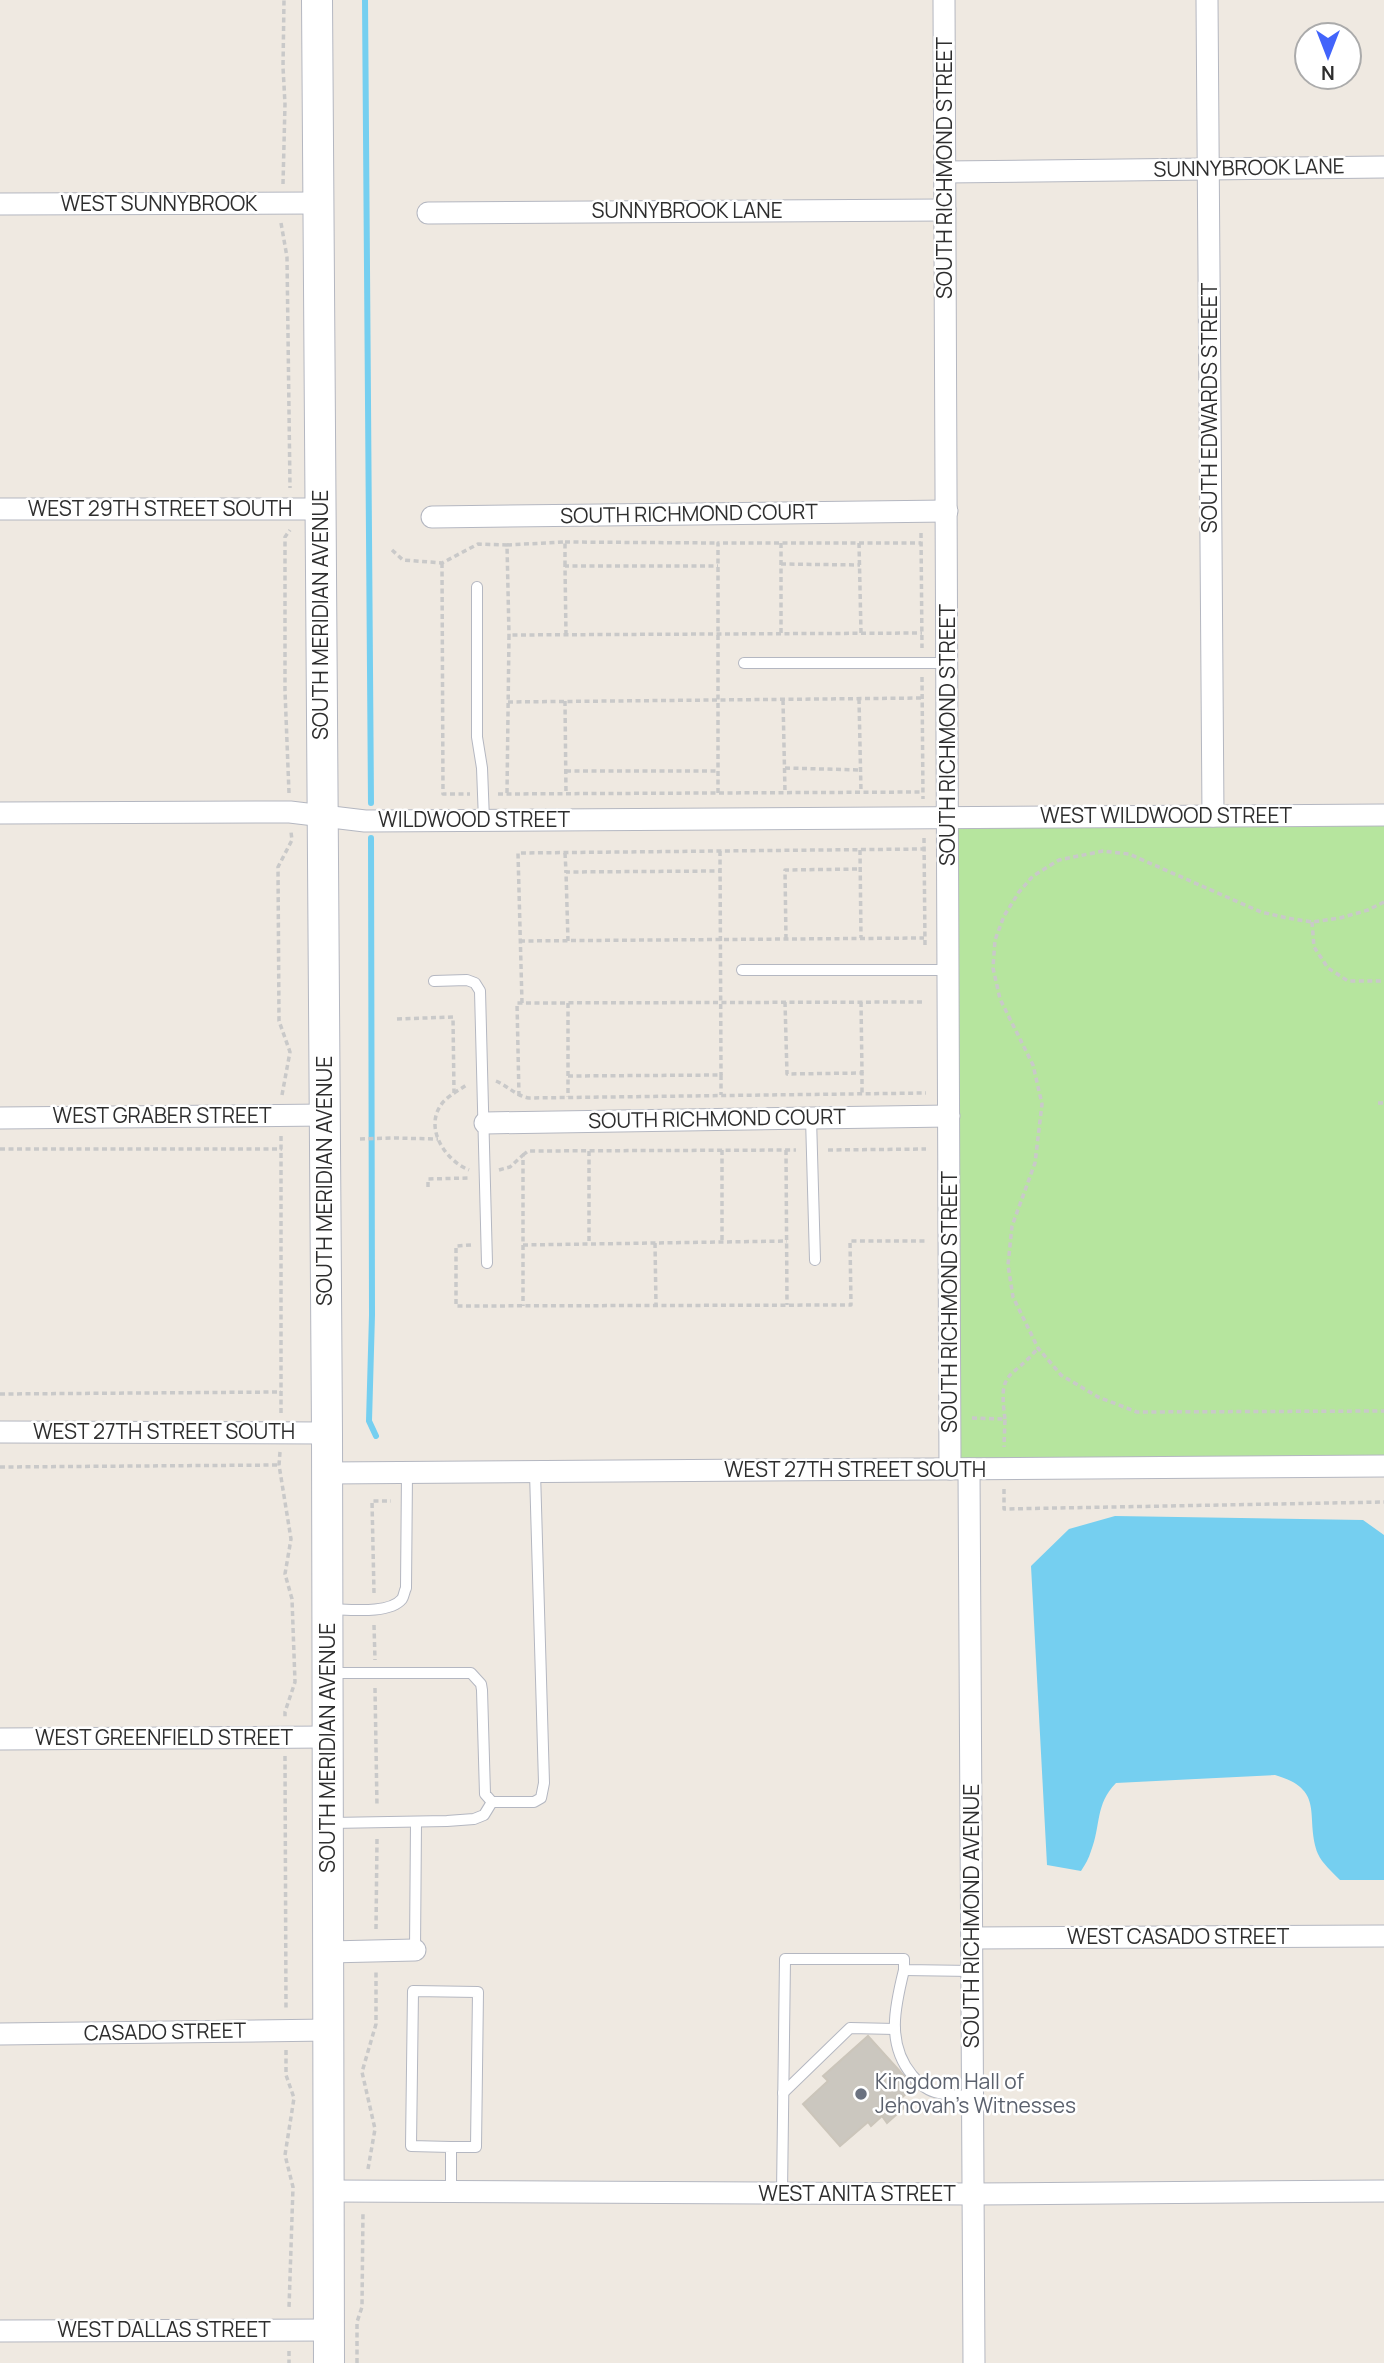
<svg xmlns="http://www.w3.org/2000/svg" width="1384" height="2363" viewBox="0 0 1384 2363" font-family="Manrope,sans-serif">
  <style>
    .green { fill: #b6e59e }
    .water { fill: #75cff0 }
    .lines { fill: none; stroke-linecap: round; stroke-linejoin: round }
    .stream { stroke: #75cff0; stroke-width: 6 }
    .building { fill: #cbc7bf; stroke: #cbc5ba; stroke-width: 2 }
    .lane-casing { stroke: #b4b7c1; stroke-width: 12 }
    .street-casing { stroke: #b4b7c1; stroke-width: 23 }
    .secondary-casing { stroke: #b4b7c1; stroke-width: 32 }
    .path { stroke: #c9c9c9; stroke-width: 3.5; stroke-dasharray: 5 3.5; stroke-linecap: butt }
    .lane { stroke: #fff; stroke-width: 10 }
    .street { stroke: #fff; stroke-width: 21 }
    .secondary { stroke: #fff; stroke-width: 30 }
    .worship-dot { fill: #6b7280; stroke: #fff; stroke-width: 2.5 }
    .labels { text-anchor: middle; stroke-width: 5; stroke-linejoin: round; paint-order: stroke }
    .street-label { font-size: 21px; fill: #2e2e2e; stroke: #fff }
    .worship-label { font-size: 21px; fill: #5b616d; stroke: #fff; text-anchor: start }
  </style>
  <rect width="100%" height="100%" fill="#efe9e1"/>
  <path class="green" d="M 1384,815 L 1384,1466 L 950,1469 L 948,817 Z"/>
  <path class="water" d="M 1115,1516 L 1363,1520 L 1384,1535 L 1384,1880 L 1340,1880 C 1333,1873 1322,1863 1318,1854 C 1304,1817 1327,1790 1275,1775 L 1116,1783 C 1095,1804 1101,1826 1091,1851 C 1089,1858 1085,1865 1081,1871 L 1047,1865 L 1031,1566 L 1069,1529 Z"/>
  <g class="lines">
    <g class="stream">
      <path d="M 365,0 L 371,803"/>
      <path d="M 371,838 L 372,1315 L 369,1421 L 376,1436"/>
    </g>
  </g>
  <path class="building" d="M 868,2036 L 914,2087 L 899,2100 L 905,2107 L 887,2123 L 882,2116 L 871,2126 L 868,2122 L 840,2146 L 803,2104 L 828,2081 L 823,2076 Z"/>
  <g class="lines">
    <g class="lane-casing">
      <g id="lane">
        <path d="M 477,587 L 477,737 L 482,768 L 484,820"/>
        <path d="M 744,663 L 947,663"/>
        <path d="M 742,970 L 949,970"/>
        <path d="M 434,981 L 467,980 L 475,983 L 480,991 L 487,1263"/>
        <path d="M 811,1118 L 815,1260"/>
        <path d="M 328,1609 C 346,1609 389,1615 402,1599 C 404,1596 404,1592 406,1588 L 407,1473"/>
        <path d="M 329,1673 L 471,1673 L 481,1684 L 482,1690 L 485,1794 L 492,1802 L 534,1802 L 541,1798 L 544,1783 L 535,1472"/>
        <path d="M 331,1823 L 447,1821 L 474,1819 L 484,1815 L 492,1802"/>
        <path d="M 415,1950 L 416,1822"/>
        <path d="M 904,1970 C 895,2006 886,2044 912,2075 C 919,2084 927,2091 939,2093 C 949,2096 961,2095 972,2096"/>
        <path d="M 783,2093 L 850,2028 L 895,2029"/>
        <path d="M 451,2147 L 411,2146 L 413,1991 L 478,1992 L 476,2147 L 451,2147 L 451,2192"/>
        <path d="M 782,2194 L 785,1959 L 904,1959 L 904,1970 L 972,1971"/>
      </g>
    </g>
    <g class="street-casing">
      <g id="street">
        <path d="M 944,0 L 950,1469"/>
        <path d="M 1207,0 L 1213,816"/>
        <path d="M 945,172 L 1384,167"/>
        <path d="M 0,204 L 318,203"/>
        <path d="M 428,213 L 945,210"/>
        <path d="M 0,509 L 320,509"/>
        <path d="M 432,517 L 947,511"/>
        <path d="M 0,813 L 290,812 L 365,821 L 1384,815"/>
        <path d="M 0,1118 L 325,1115"/>
        <path d="M 485,1123 L 949,1116"/>
        <path d="M 0,1432 L 327,1433"/>
        <path d="M 969,1469 L 974,2363"/>
        <path d="M 327,1473 L 1384,1466"/>
        <path d="M 0,1739 L 328,1737"/>
        <path d="M 973,1938 L 1384,1936"/>
        <path d="M 329,1952 L 415,1950"/>
        <path d="M 0,2034 L 329,2030"/>
        <path d="M 330,2191 L 972,2194 L 1384,2191"/>
        <path d="M 0,2331 L 329,2330"/>
      </g>
    </g>
    <g class="secondary-casing">
      <path id="secondary" d="M 317,0 L 327,1433 L 329,2363"/>
    </g>
    <g class="path">
      <path d="M 283,184 L 285,104 L 283,67 L 284,0"/>
      <path d="M 281,223 L 287,257 L 290,488"/>
      <path d="M 921,533 L 922,648"/>
      <path d="M 565,542 L 718,543"/>
      <path d="M 781,543 L 781,634"/>
      <path d="M 859,543 L 861,633"/>
      <path d="M 507,545 L 565,542 L 565,566"/>
      <path d="M 392,550 L 403,560 L 442,563 L 478,544 L 507,545 L 509,635"/>
      <path d="M 442,563 L 443,794 L 470,794"/>
      <path d="M 781,564 L 860,565"/>
      <path d="M 566,635 L 565,566 L 718,566"/>
      <path d="M 922,677 L 923,799"/>
      <path d="M 859,699 L 861,792"/>
      <path d="M 783,700 L 785,792"/>
      <path d="M 565,701 L 566,794"/>
      <path d="M 508,702 L 922,698"/>
      <path d="M 785,768 L 861,770"/>
      <path d="M 566,771 L 718,771"/>
      <path d="M 289,793 L 285,691 L 285,537 L 290,530"/>
      <path d="M 507,793 L 509,635 L 922,633"/>
      <path d="M 718,793 L 718,543 L 921,543"/>
      <path d="M 498,794 L 923,792"/>
      <path d="M 924,838 L 925,946"/>
      <path d="M 860,850 L 861,938"/>
      <path d="M 720,851 L 721,1075"/>
      <path d="M 565,853 L 566,872"/>
      <path d="M 1384,902 L 1368,910 L 1340,918 L 1312,922 L 1287,918 L 1261,912 L 1129,854 L 1103,851 L 1059,860 L 1033,876 L 1019,892 L 1004,916 L 995,940 L 993,968 L 1000,999 L 1033,1065 L 1042,1104 L 1035,1163 L 1012,1226 L 1008,1265 L 1013,1297 L 1038,1348 L 1061,1375 L 1098,1397 L 1137,1412 L 1384,1411"/>
      <path d="M 1312,922 L 1314,947 L 1328,968 L 1348,981 L 1384,981"/>
      <path d="M 786,939 L 785,870 L 860,869"/>
      <path d="M 520,941 L 924,938"/>
      <path d="M 568,941 L 566,872 L 720,871"/>
      <path d="M 785,1002 L 787,1074 L 862,1073 L 862,1094"/>
      <path d="M 861,1002 L 862,1073"/>
      <path d="M 522,1003 L 518,853 L 923,849"/>
      <path d="M 568,1003 L 568,1097"/>
      <path d="M 397,1019 L 453,1017 L 454,1093 C 450,1096 444,1100 441,1105 C 424,1129 446,1161 469,1170"/>
      <path d="M 568,1076 L 721,1075 L 721,1095"/>
      <path d="M 496,1081 C 508,1086 516,1096 529,1098 L 926,1093"/>
      <path d="M 454,1093 L 468,1084"/>
      <path d="M 282,1095 L 290,1052 L 279,1021 L 278,867 L 292,840 L 291,832"/>
      <path d="M 519,1096 L 517,1003 L 925,1002"/>
      <path d="M 1378,1103 L 1384,1103"/>
      <path d="M 360,1139 L 394,1138 L 438,1139"/>
      <path d="M 0,1149 L 282,1149"/>
      <path d="M 722,1150 L 722,1242"/>
      <path d="M 786,1150 L 787,1305"/>
      <path d="M 828,1150 L 926,1149"/>
      <path d="M 589,1151 L 589,1244"/>
      <path d="M 523,1155 L 528,1151 L 796,1150"/>
      <path d="M 499,1170 L 510,1167 L 523,1155 L 523,1306"/>
      <path d="M 428,1187 L 428,1179 L 468,1178"/>
      <path d="M 655,1243 L 656,1305"/>
      <path d="M 471,1245 L 456,1246 L 456,1306 L 851,1305 L 850,1241 L 927,1241"/>
      <path d="M 523,1245 L 787,1241"/>
      <path d="M 0,1394 L 281,1392"/>
      <path d="M 281,1413 L 281,1134"/>
      <path d="M 972,1418 L 1005,1419 L 1004,1447"/>
      <path d="M 1005,1419 C 998,1368 1011,1381 1038,1348"/>
      <path d="M 280,1452 L 279,1465 L 291,1539 L 285,1574 L 292,1599 L 295,1682 L 285,1712 L 285,1717"/>
      <path d="M 0,1467 L 279,1465"/>
      <path d="M 1004,1489 L 1004,1509 L 1384,1502"/>
      <path d="M 374,1593 L 372,1501 L 391,1501"/>
      <path d="M 374,1625 L 375,1660"/>
      <path d="M 375,1688 L 377,1807"/>
      <path d="M 285,1756 L 286,2011"/>
      <path d="M 376,1929 L 377,1839"/>
      <path d="M 286,2050 L 286,2075 L 294,2098 L 285,2155 L 293,2187 L 289,2308"/>
      <path d="M 368,2169 L 375,2129 L 362,2072 L 376,2024 L 376,1972"/>
      <path d="M 289,2351 L 289,2363"/>
      <path d="M 357,2363 L 357,2322 L 362,2307 L 363,2211"/>
    </g>
    <use href="#lane" class="lane"/>
    <use href="#street" class="street"/>
    <use href="#secondary" class="secondary"/>
  </g>
  <circle class="worship-dot" cx="861" cy="2094" r="7"/>
  <g class="labels">
    <g class="street-label">
      <text transform="translate(945 168) rotate(-90)" y="7">SOUTH RICHMOND STREET</text>
      <text transform="translate(1249 168) rotate(-1)" y="7">SUNNYBROOK LANE</text>
      <text x="159" y="211">WEST SUNNYBROOK</text>
      <text x="687" y="218">SUNNYBROOK LANE</text>
      <text transform="translate(1210 408) rotate(-90)" y="7">SOUTH EDWARDS STREET</text>
      <text x="160" y="516">WEST 29TH STREET SOUTH</text>
      <text transform="translate(689 514) rotate(-1)" y="7">SOUTH RICHMOND COURT</text>
      <text transform="translate(321 615) rotate(-90)" y="7">SOUTH MERIDIAN AVENUE</text>
      <text transform="translate(948 735) rotate(-90)" y="7">SOUTH RICHMOND STREET</text>
      <text x="1166" y="823">WEST WILDWOOD STREET</text>
      <text x="474" y="827">WILDWOOD STREET</text>
      <text x="162" y="1123">WEST GRABER STREET</text>
      <text transform="translate(717 1119) rotate(-1)" y="7">SOUTH RICHMOND COURT</text>
      <text transform="translate(325 1181) rotate(-90)" y="7">SOUTH MERIDIAN AVENUE</text>
      <text transform="translate(950 1302) rotate(-90)" y="7">SOUTH RICHMOND STREET</text>
      <text x="164" y="1439">WEST 27TH STREET SOUTH</text>
      <text x="855" y="1477">WEST 27TH STREET SOUTH</text>
      <text x="164" y="1745">WEST GREENFIELD STREET</text>
      <text transform="translate(328 1748) rotate(-90)" y="7">SOUTH MERIDIAN AVENUE</text>
      <text transform="translate(972 1916) rotate(-90)" y="7">SOUTH RICHMOND AVENUE</text>
      <text x="1178" y="1944">WEST CASADO STREET</text>
      <text transform="translate(165 2032) rotate(-1)" y="7">CASADO STREET</text>
      <text x="857" y="2201">WEST ANITA STREET</text>
      <text x="164" y="2337">WEST DALLAS STREET</text>
    </g>
    <g class="worship-label">
      <text x="875" y="2089">Kingdom Hall of<tspan x="875" dy="24">Jehovah's Witnesses</tspan></text>
    </g>
  </g>
  <g transform="translate(1328 56) rotate(180)"><circle r="33" fill="#ffffff" stroke="#ababab" stroke-width="2"/>
  <path d="M0-5L12 26L0 18L-12 26Z" fill="#4264fb"/>
  <text y="-10" font-size="19" font-weight="bold" text-anchor="middle" fill="#2e2e2e">N</text>
  </g>
</svg>
